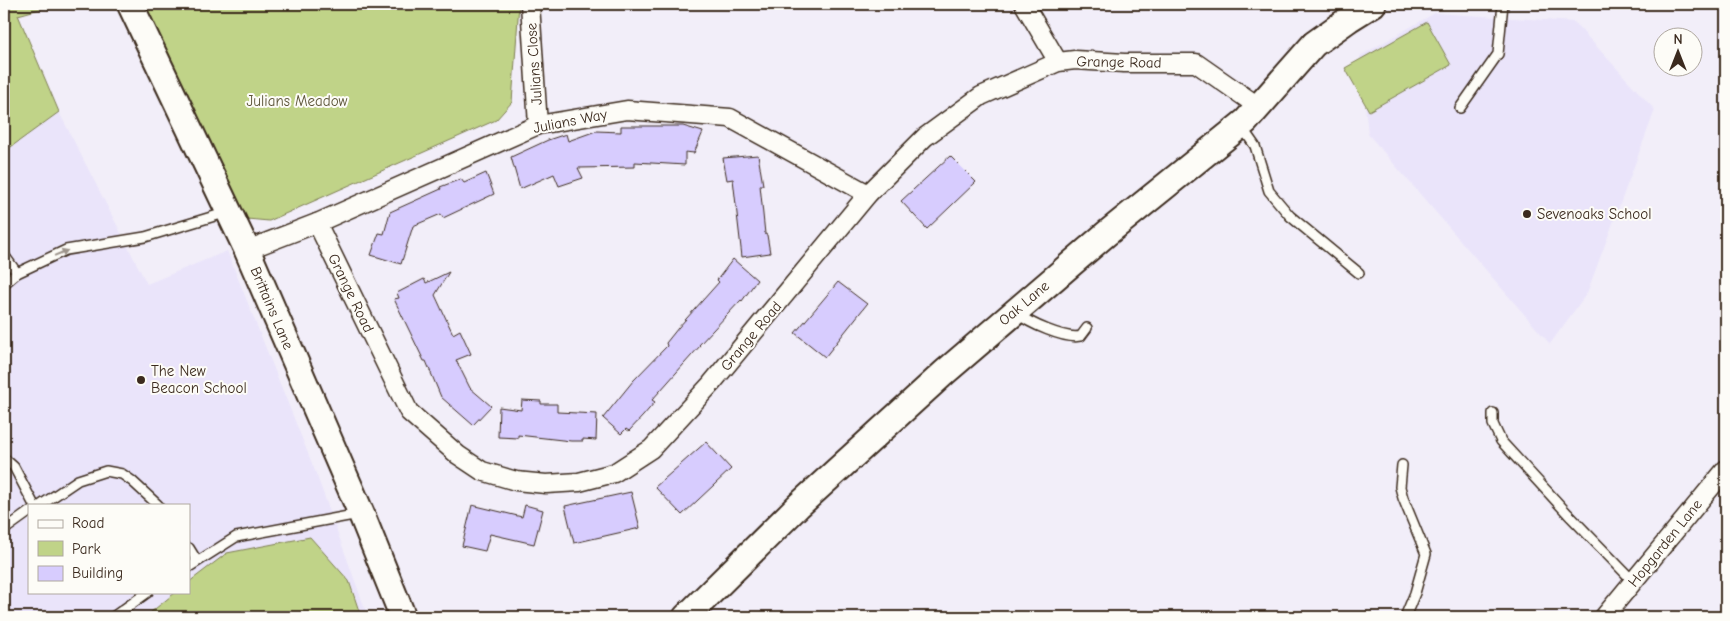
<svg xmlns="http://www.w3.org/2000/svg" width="1730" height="621" viewBox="0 0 1730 621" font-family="'Comic Neue',sans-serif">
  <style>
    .built { fill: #eae4fa; fill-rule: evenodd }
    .green { fill: #c0d388; stroke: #7e7e53 }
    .building { fill: #d7ccfe; stroke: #3b2a1e }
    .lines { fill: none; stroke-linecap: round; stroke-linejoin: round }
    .lane-casing { stroke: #3b2a1e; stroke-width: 12 }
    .street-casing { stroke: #3b2a1e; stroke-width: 21 }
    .secondary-casing { stroke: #3b2a1e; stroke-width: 29 }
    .lane { stroke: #fdfcf7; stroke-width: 9 }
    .street { stroke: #fdfcf7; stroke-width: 18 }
    .secondary { stroke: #fdfcf7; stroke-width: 25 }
    .oneway { fill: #9c938a }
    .poi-dot { fill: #3b2a1e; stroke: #fdfcf7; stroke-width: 2 }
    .labels { text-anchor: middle; stroke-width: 4; stroke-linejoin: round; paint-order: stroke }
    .street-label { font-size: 15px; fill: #3b2a1e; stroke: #fdfcf7 }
    .park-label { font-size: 15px; fill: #5c5438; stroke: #fdfcf7 }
    .poi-label { font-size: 15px; fill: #3b2a1e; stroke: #fdfcf7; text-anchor: start }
  </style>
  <rect width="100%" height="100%" fill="#f2eef9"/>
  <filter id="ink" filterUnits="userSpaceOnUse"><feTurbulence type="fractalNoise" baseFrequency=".02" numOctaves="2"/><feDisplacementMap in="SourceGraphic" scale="10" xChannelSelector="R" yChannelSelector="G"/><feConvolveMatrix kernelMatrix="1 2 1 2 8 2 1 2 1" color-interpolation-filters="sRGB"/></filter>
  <g filter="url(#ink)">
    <g class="built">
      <path d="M 1435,13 L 1574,22 L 1655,110 L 1587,293 L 1550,344 L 1368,134 L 1360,56 Z"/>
      <path d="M 4,14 L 18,14 L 59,112 L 147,284 L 227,251 L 317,476 L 368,617 L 4,617 ZM 29,505 L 189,505 L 189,592 L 29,592 Z"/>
    </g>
    <g class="green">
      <path d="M 4,4 L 58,4 L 18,15 L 59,112 L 4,152 Z"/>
      <path d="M 138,4 L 519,4 L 512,102 L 496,120 L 269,221 L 247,219 Z"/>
      <path d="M 1427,22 L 1451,65 L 1369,111 L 1345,68 Z"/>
      <path d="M 310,537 L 349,581 L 361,617 L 145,617 L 176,592 L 189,592 L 189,582 L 227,553 Z"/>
    </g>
    <g class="building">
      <path d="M 621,126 L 683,126 L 703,132 L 694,153 L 685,152 L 685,165 L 635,162 L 635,167 L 578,168 L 583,178 L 559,186 L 554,174 L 520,189 L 511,157 L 548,140 L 566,134 L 568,141 L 596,131 L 621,132 Z"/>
      <path d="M 758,155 L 763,185 L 760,185 L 765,234 L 767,235 L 770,253 L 742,257 L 733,179 L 727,180 L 723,158 Z"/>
      <path d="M 950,156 L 976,182 L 927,229 L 901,201 Z"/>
      <path d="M 486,173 L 494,194 L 443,218 L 441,214 L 413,226 L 401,264 L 371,255 L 379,233 L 384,234 L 390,212 L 441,189 L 440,187 L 461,179 L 464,183 Z"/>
      <path d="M 733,259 L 757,280 L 742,301 L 741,300 L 699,345 L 700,346 L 652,400 L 655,402 L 643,416 L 629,431 L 626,429 L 621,434 L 603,418 L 633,381 L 667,346 L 666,343 L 678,328 L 719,282 L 717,280 Z"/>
      <path d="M 449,272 L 435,295 L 453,334 L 460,330 L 471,354 L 456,360 L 470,388 L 491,406 L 473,425 L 441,397 L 426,361 L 424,361 L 394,299 L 399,298 L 397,293 L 424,279 L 426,283 Z"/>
      <path d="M 838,282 L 867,304 L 825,357 L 795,333 Z"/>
      <path d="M 522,400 L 541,401 L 541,404 L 557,404 L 557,412 L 597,414 L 596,440 L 583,439 L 583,441 L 571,441 L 518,435 L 518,438 L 498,437 L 499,407 L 521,410 Z"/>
      <path d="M 706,442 L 731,469 L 682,515 L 655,487 Z"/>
      <path d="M 631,492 L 640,528 L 574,543 L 565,506 Z"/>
      <path d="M 472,505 L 522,517 L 525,505 L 543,510 L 534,544 L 490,534 L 485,551 L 462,546 Z"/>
    </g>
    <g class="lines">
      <g class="lane-casing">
        <g id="lane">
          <path d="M 1460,108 L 1498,54 L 1503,4"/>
          <path d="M 1241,126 L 1255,146 L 1269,191 L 1290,216 L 1359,273"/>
          <path d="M 4,255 L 17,273"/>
          <path d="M 4,284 L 17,273 L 66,250 L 145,237 L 228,212"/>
          <path d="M 1017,313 C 1028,323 1066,340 1081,336 L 1087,328"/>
          <path d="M 1493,413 L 1493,424 L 1501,441 L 1568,514 L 1633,581"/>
          <path d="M 4,458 L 14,467 L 34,505"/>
          <path d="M 1402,465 L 1400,487 L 1403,498 L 1426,554 L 1415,593 L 1405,617"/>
          <path d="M 41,505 L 78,480 L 106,471 L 122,474 L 132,481 L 158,505"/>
          <path d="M 4,530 L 29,512"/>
          <path d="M 189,548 L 197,561"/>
          <path d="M 189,567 L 236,537 L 359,514"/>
          <path d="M 113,617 L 148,592"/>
        </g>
      </g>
      <g class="street-casing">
        <g id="street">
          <path d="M 530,4 L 538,125"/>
          <path d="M 1024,4 L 1058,62"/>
          <path d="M 317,223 L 409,412 L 458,455 L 482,471 L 516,481 L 546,484 L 579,482 L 614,473 L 651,449 L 711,384 L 868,194 L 925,137 L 981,96 L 1058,62 L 1075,60 L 1124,63 L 1196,63 L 1259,107"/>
          <path d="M 247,250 L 317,223 L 538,125 L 627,110 L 730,118 L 868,194"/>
          <path d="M 1604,617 L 1726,469"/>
        </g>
      </g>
      <g class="secondary-casing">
        <g id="secondary">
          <path d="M 130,4 L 247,250 L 361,513 L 403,617"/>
          <path d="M 686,617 L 798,506 L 945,372 L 1106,234 L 1246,121 L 1314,44 L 1349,19 L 1373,4"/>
        </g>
      </g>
      <use href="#lane" class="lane"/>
      <use href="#street" class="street"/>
      <use href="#secondary" class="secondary"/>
    </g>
    <defs><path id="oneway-solid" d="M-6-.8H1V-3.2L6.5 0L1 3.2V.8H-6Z" transform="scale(1.25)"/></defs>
    <use class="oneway" href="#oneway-solid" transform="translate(61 253) rotate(-22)"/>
  </g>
  <g class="poi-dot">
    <circle cx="1527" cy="214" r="5"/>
    <circle cx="141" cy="380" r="5"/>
  </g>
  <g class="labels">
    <g class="street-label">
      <text transform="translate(1119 62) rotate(1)" y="5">Grange Road</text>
      <text transform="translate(534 64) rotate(-94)" y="5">Julians Close</text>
      <text transform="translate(570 121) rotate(-11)" y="5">Julians Way</text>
      <text transform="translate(351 293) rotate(64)" y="5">Grange Road</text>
      <text transform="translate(1024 303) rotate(-40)" y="5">Oak Lane</text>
      <text transform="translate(272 308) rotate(67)" y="5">Brittains Lane</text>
      <text transform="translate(751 336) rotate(-50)" y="5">Grange Road</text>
      <text transform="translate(1665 543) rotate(-51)" y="5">Hopgarden Lane</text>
    </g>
    <g class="park-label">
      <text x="297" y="106">Julians Meadow</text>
    </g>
    <g class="poi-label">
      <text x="1537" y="219">Sevenoaks School</text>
      <text x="151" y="376">The New<tspan x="151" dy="17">Beacon School</tspan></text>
    </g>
  </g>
  <rect width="1730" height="621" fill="none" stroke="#fdfcf7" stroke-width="20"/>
  <rect x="10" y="10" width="1710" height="601" fill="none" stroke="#3b2a1e" stroke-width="2" filter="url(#ink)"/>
  <rect x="28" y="504" width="162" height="90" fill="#fdfcf7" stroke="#afa8a0"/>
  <rect x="38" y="520" width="25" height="8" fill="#fdfcf7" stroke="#afa8a0"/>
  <text x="72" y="528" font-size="15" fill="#3b2a1e">Road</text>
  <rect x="38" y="541" width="25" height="15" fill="#c0d388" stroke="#afa8a0"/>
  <text x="72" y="554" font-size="15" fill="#3b2a1e">Park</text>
  <rect x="38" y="566" width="25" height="15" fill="#d7ccfe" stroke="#afa8a0"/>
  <text x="72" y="578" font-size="15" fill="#3b2a1e">Building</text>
  <g transform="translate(1678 52)"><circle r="24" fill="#fdfcf7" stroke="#afa8a0"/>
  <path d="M0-4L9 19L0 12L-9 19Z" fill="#3b2a1e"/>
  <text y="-8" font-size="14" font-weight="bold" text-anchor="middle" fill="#3b2a1e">N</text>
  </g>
</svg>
